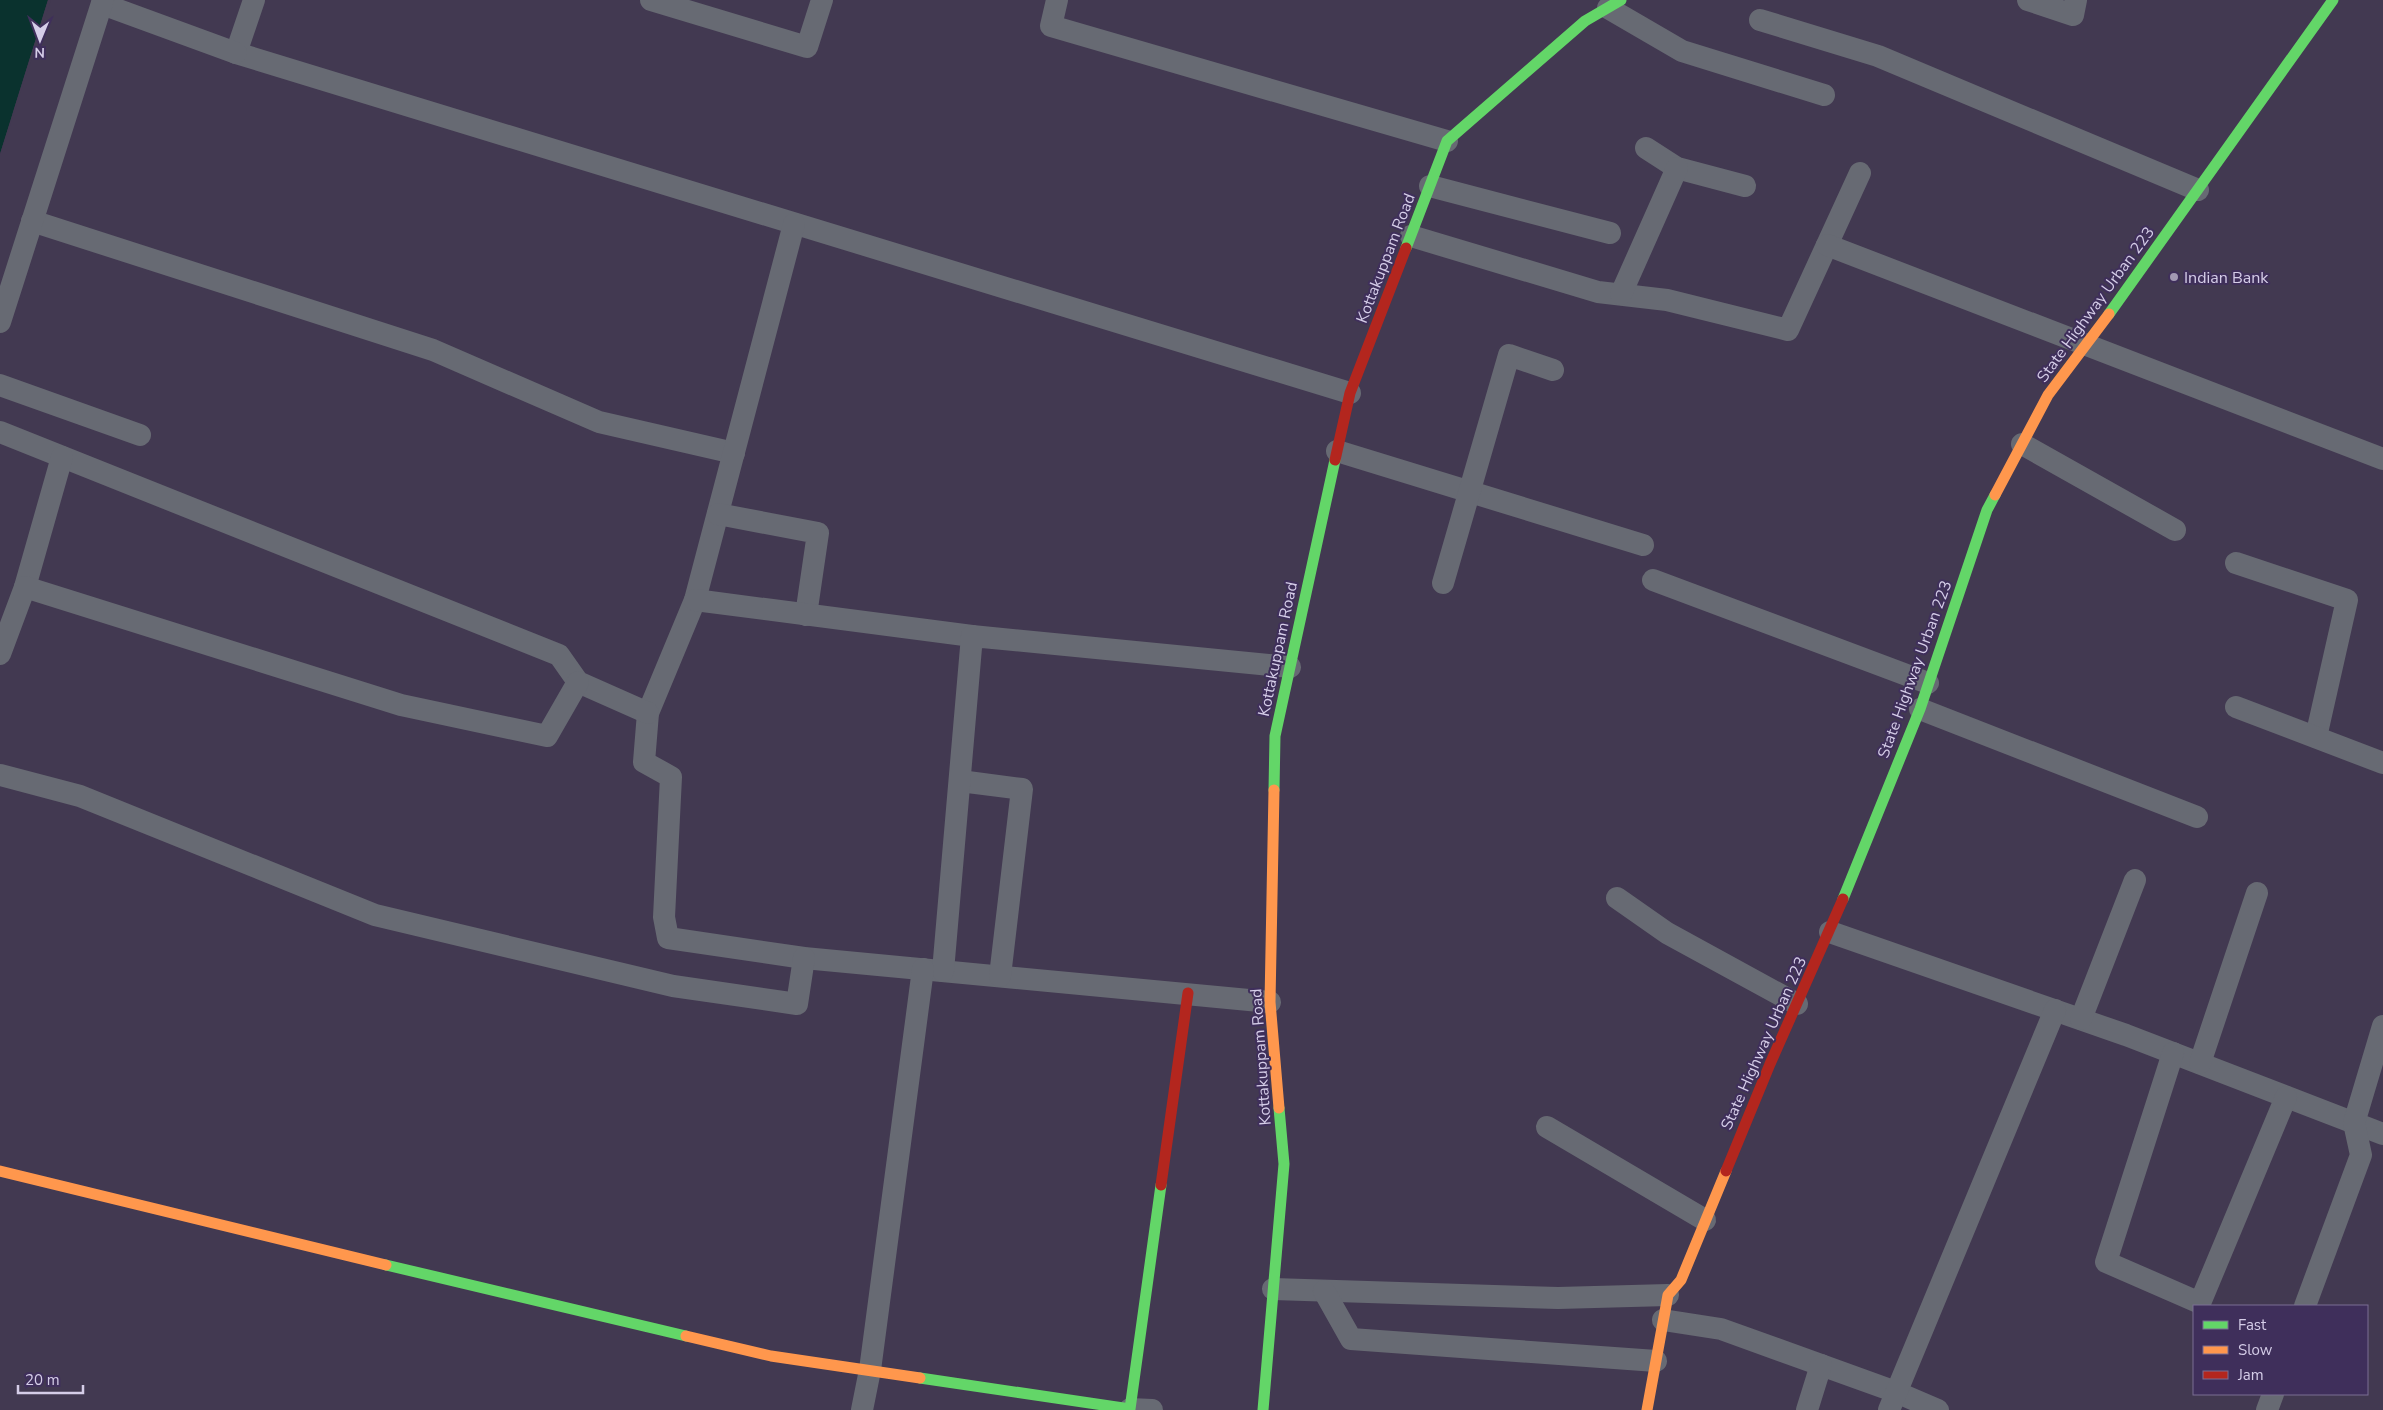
<svg xmlns="http://www.w3.org/2000/svg" width="2383" height="1410" viewBox="0 0 2383 1410" font-family="'Nunito Sans',sans-serif">
  <style>
    .water { fill: #0a322e }
    .pier { fill: #423951 }
    .lines { fill: none; stroke-linecap: round; stroke-linejoin: round }
    .street { stroke: #676a73; stroke-width: 22 }
    .fast { stroke: #63d668; stroke-width: 11 }
    .slow { stroke: #ff974d; stroke-width: 11 }
    .jam { stroke: #b3261e; stroke-width: 11 }
    .poi-dot { fill: #a299b3; stroke: #3f2f5b; stroke-width: 2 }
    .labels { text-anchor: middle; stroke-width: 4; stroke-linejoin: round; paint-order: stroke }
    .street-label { font-size: 16px; fill: #d5cde8; stroke: #3f2f5b }
    .poi-label { font-size: 16px; fill: #d5cde8; stroke: #3f2f5b; text-anchor: start }
  </style>
  <rect width="100%" height="100%" fill="#423951"/>
  <path class="water" d="M 0,0 L 48,0 L 0,154 Z"/>
  <path class="pier" d="M 48,0 L 51,0 L 0,156 L 0,154 Z"/>
  <g class="lines">
    <g class="street">
      <path d="M 254,0 L 236,53 L 1350,393"/>
      <path d="M 651,0 L 807,47 L 822,0"/>
      <path d="M 1057,0 L 1051,26 L 1447,141"/>
      <path d="M 2028,0 L 2073,15 L 2076,0"/>
      <path d="M 102,4 L 236,53"/>
      <path d="M 1608,8 L 1682,51 L 1824,95"/>
      <path d="M 1760,20 L 1878,56 L 2198,190"/>
      <path d="M 1646,148 L 1677,168 L 1745,186"/>
      <path d="M 1430,186 L 1610,233"/>
      <path d="M 32,221 L 433,350 L 599,422 L 734,453"/>
      <path d="M 794,224 L 695,600 L 648,713 L 644,762 L 671,777 L 664,917 L 668,938 L 804,958 L 1270,1002"/>
      <path d="M 1411,236 L 1598,292 L 1667,300 L 1788,330 L 1860,173"/>
      <path d="M 1827,245 L 2383,459"/>
      <path d="M 1621,294 L 1677,168"/>
      <path d="M 0,322 L 103,0"/>
      <path d="M 0,385 L 140,435"/>
      <path d="M 0,432 L 559,655 L 578,682 L 648,713"/>
      <path d="M 2022,444 L 2175,530"/>
      <path d="M 1337,451 L 1643,545"/>
      <path d="M 718,514 L 818,533 L 806,615"/>
      <path d="M 2236,563 L 2347,600 L 2316,737"/>
      <path d="M 1653,580 L 1928,683"/>
      <path d="M 1443,583 L 1509,355 L 1553,370"/>
      <path d="M 25,587 L 62,457"/>
      <path d="M 695,600 L 972,636"/>
      <path d="M 0,654 L 25,587 L 401,705 L 547,736 L 578,682"/>
      <path d="M 2236,707 L 2383,763"/>
      <path d="M 1920,709 L 2197,817"/>
      <path d="M 0,775 L 80,796 L 375,915 L 673,986 L 797,1004 L 804,958"/>
      <path d="M 960,781 L 1022,789 L 1000,976"/>
      <path d="M 1617,898 L 1667,933 L 1797,1004"/>
      <path d="M 1830,932 L 2126,1035 L 2383,1134"/>
      <path d="M 943,971 L 972,636 L 1290,667"/>
      <path d="M 2081,1019 L 2135,880"/>
      <path d="M 2173,1053 L 2106,1262 L 2200,1303 L 2286,1097"/>
      <path d="M 2200,1063 L 2257,893"/>
      <path d="M 1547,1127 L 1705,1220"/>
      <path d="M 1273,1289 L 1558,1298 L 1668,1295"/>
      <path d="M 1324,1291 L 1351,1339 L 1656,1361"/>
      <path d="M 2305,1306 L 2361,1155 L 2354,1123 L 2383,1026"/>
      <path d="M 1663,1320 L 1721,1329 L 1896,1392 L 1938,1410"/>
      <path d="M 1130,1409 L 1152,1410"/>
      <path d="M 862,1410 L 870,1370 L 923,969"/>
      <path d="M 1807,1410 L 1821,1365"/>
      <path d="M 1889,1410 L 2055,1010"/>
      <path d="M 2267,1410 L 2273,1394"/>
    </g>
    <g class="fast">
      <path d="M 1406,248 L 1447,141 L 1585,21 L 1621,0"/>
      <path d="M 2109,314 L 2333,0"/>
      <path d="M 1274,790 L 1275,736 L 1335,460"/>
      <path d="M 1843,899 L 1920,709 L 1987,510 L 1995,495"/>
      <path d="M 386,1265 L 686,1336"/>
      <path d="M 920,1378 L 1130,1409 L 1161,1185"/>
      <path d="M 1263,1410 L 1284,1164 L 1279,1108"/>
    </g>
    <g class="slow">
      <path d="M 1995,495 L 2048,395 L 2109,314"/>
      <path d="M 1274,790 L 1270,1002 L 1279,1108"/>
      <path d="M 0,1171 L 386,1265"/>
      <path d="M 686,1336 L 771,1356 L 920,1378"/>
      <path d="M 1647,1410 L 1668,1295 L 1681,1280 L 1726,1171"/>
    </g>
    <g class="jam">
      <path d="M 1335,460 L 1350,393 L 1406,248"/>
      <path d="M 1726,1171 L 1770,1064 L 1843,899"/>
      <path d="M 1161,1185 L 1188,993"/>
    </g>
  </g>
  <circle class="poi-dot" cx="2174" cy="277" r="5"/>
  <g class="labels">
    <g class="street-label">
      <text transform="translate(1385 258) rotate(-69)" y="6">Kottakuppam Road</text>
      <text transform="translate(2095 304) rotate(-54)" y="6">State Highway Urban 223</text>
      <text transform="translate(1277 649) rotate(-78)" y="6">Kottakuppam Road</text>
      <text transform="translate(1914 669) rotate(-70)" y="6">State Highway Urban 223</text>
      <text transform="translate(1763 1043) rotate(-66)" y="6">State Highway Urban 223</text>
      <text transform="translate(1260 1057) rotate(-94)" y="6">Kottakuppam Road</text>
    </g>
    <g class="poi-label">
      <text x="2184" y="283">Indian Bank</text>
    </g>
  </g>
  <rect x="2193" y="1305" width="175" height="90" fill="#3f2f5b" stroke="#7b6e93"/>
  <rect x="2203" y="1321" width="25" height="8" fill="#63d668" stroke="#7b6e93"/>
  <text x="2238" y="1330" font-size="15" fill="#d5cde8">Fast</text>
  <rect x="2203" y="1346" width="25" height="8" fill="#ff974d" stroke="#7b6e93"/>
  <text x="2238" y="1355" font-size="15" fill="#d5cde8">Slow</text>
  <rect x="2203" y="1371" width="25" height="8" fill="#b3261e" stroke="#7b6e93"/>
  <text x="2238" y="1380" font-size="15" fill="#d5cde8">Jam</text>
  <g transform="translate(40 40) rotate(181)" stroke="#3f2f5b" stroke-width="4" paint-order="stroke">
  <path d="M0-4L9 19L0 12L-9 19Z" fill="#d5cde8"/>
  <text y="-8" font-size="14" font-weight="bold" text-anchor="middle" fill="#d5cde8">N</text>
  </g>
  <path d="M18 1385v8h65v-8" fill="none" stroke="#d5cde8" stroke-width="2.5"/>
  <text x="25" y="1385" font-size="15" fill="#d5cde8" stroke="#3f2f5b" stroke-width="4" paint-order="stroke">20 m</text>
</svg>
